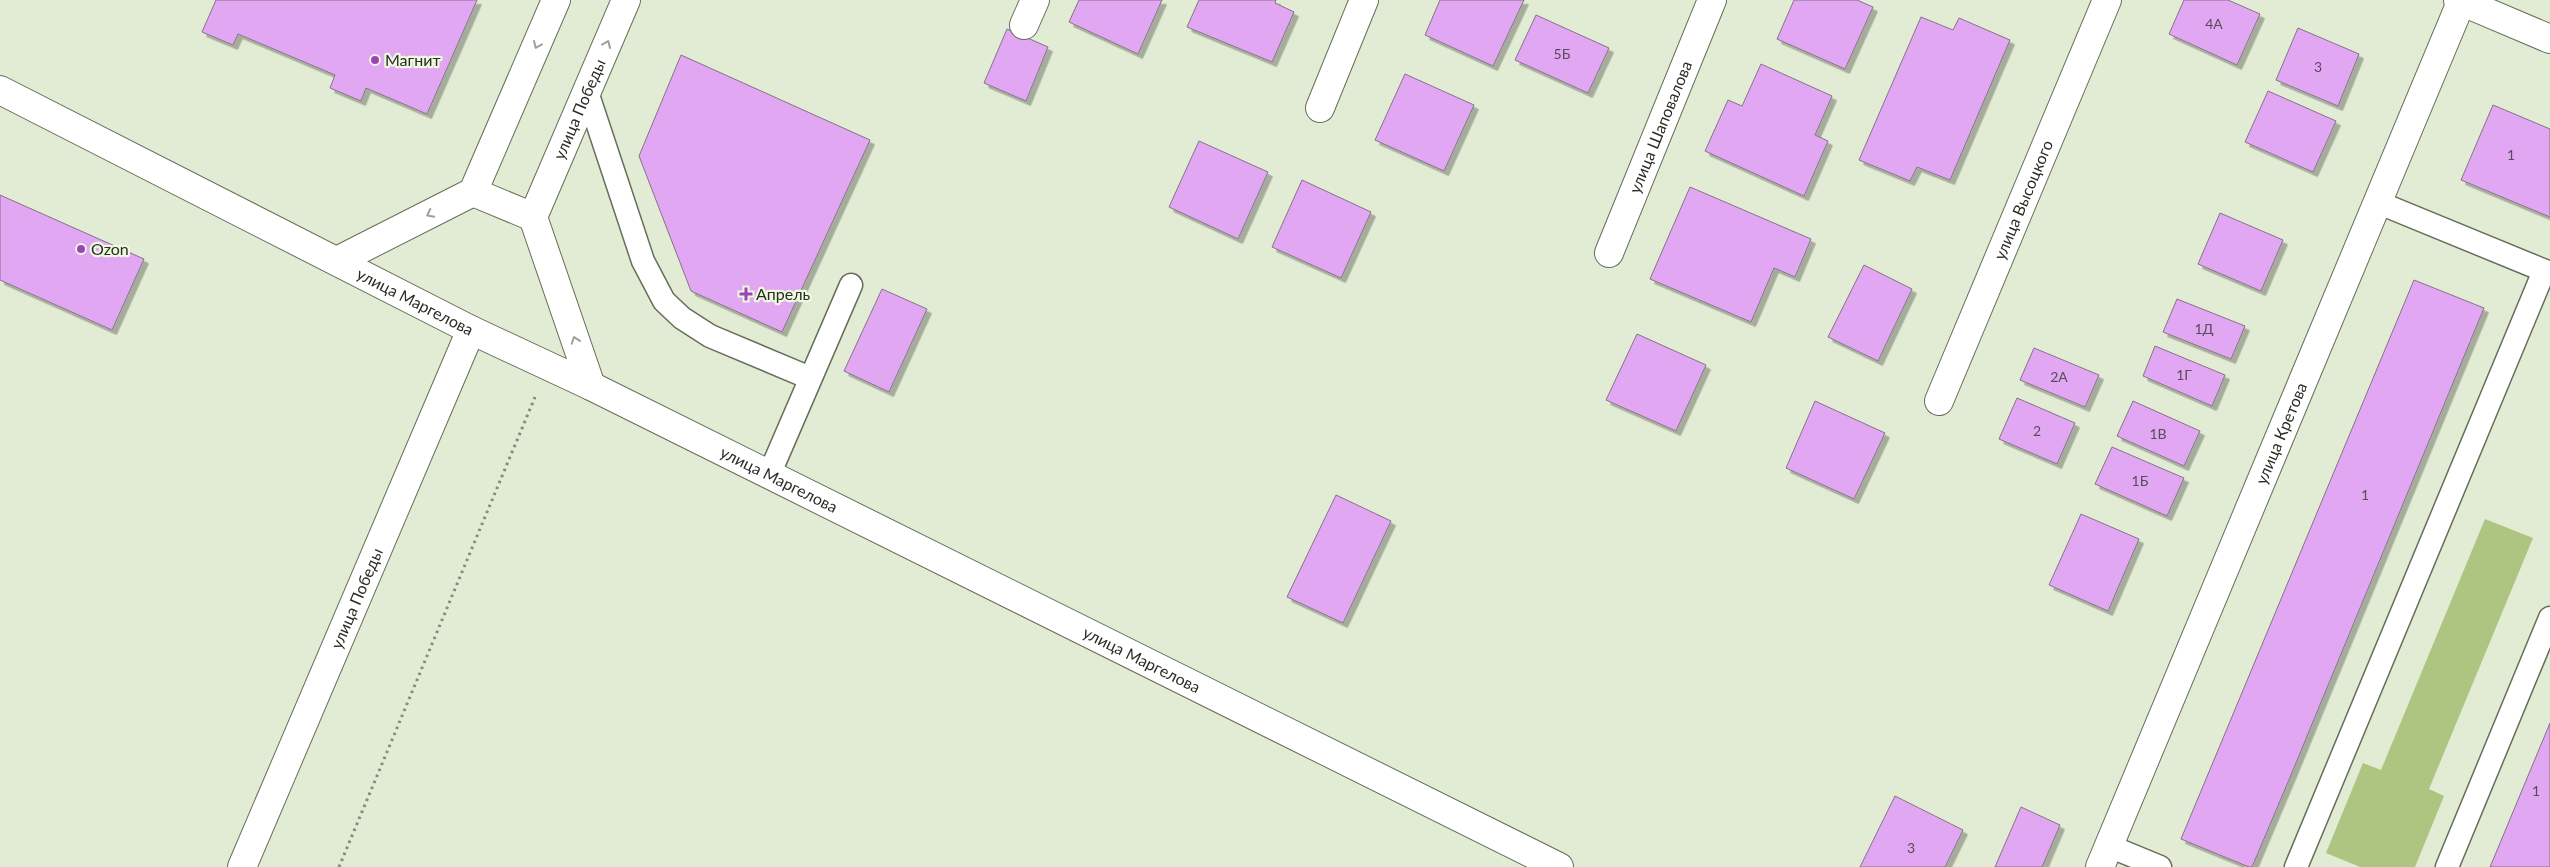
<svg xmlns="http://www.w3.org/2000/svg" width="2550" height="867" viewBox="0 0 2550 867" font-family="Lato,sans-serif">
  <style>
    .green { fill: #adc580 }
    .building { fill: #e2a7f2; stroke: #827386; filter: url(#shadow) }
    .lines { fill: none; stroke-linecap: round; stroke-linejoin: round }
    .lane-casing { stroke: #666e59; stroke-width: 25 }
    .street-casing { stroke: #666e59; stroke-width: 30 }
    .secondary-casing { stroke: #666e59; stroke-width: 30 }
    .path { stroke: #848a7a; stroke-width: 3; stroke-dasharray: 2.5 4; stroke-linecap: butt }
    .lane { stroke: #fff; stroke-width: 22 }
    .street { stroke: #fff; stroke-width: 28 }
    .secondary { stroke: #fff; stroke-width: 28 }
    .oneway { stroke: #9fa09c }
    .poi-dot { fill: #9b45b2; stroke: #eff8e1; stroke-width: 2 }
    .labels { text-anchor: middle; stroke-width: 4.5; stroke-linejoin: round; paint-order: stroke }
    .number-label { font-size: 14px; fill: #584c58 }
    .poi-label { font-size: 16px; fill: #2a2d24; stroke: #eff8e1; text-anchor: start }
    .street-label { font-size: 16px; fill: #2a2d24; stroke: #eff8e1 }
  </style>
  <defs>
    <filter id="shadow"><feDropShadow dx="4.5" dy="4.5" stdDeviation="0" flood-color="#0004"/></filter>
  </defs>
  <rect width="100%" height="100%" fill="#e2ebd4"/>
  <path class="green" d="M 2485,519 L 2533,538 L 2429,789 L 2444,796 L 2415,867 L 2360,867 L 2326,853 L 2363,763 L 2381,770 Z"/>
  <g class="building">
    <path d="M 216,0 L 477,0 L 427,114 L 366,88 L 361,101 L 330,88 L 335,75 L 238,34 L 233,45 L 202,32 Z"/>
    <path d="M 1079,0 L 1162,0 L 1138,54 L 1069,22 Z"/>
    <path d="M 1199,0 L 1276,0 L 1275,3 L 1294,12 L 1272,62 L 1187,27 Z"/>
    <path d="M 1440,0 L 1524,0 L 1493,66 L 1425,35 Z"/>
    <path d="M 1794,0 L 1857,0 L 1873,7 L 1845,69 L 1777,39 Z"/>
    <path d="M 2184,0 L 2228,0 L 2260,14 L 2237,65 L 2169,34 Z"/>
    <path d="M 1536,15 L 1609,48 L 1588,93 L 1515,60 Z"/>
    <path d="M 1921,17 L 1953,30 L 1959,18 L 2010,40 L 1950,180 L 1917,167 L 1910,181 L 1859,160 Z"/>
    <path d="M 2298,28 L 2359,54 L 2338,106 L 2276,80 Z"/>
    <path d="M 1007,29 L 1048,47 L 1026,101 L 984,83 Z"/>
    <path d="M 681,55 L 870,140 L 782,332 L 691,291 L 639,156 Z"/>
    <path d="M 1761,64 L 1832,96 L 1815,135 L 1828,141 L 1804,196 L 1705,151 L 1728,100 L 1742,106 Z"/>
    <path d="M 1405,74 L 1474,105 L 1444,171 L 1375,140 Z"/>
    <path d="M 2268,91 L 2336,121 L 2313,172 L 2245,142 Z"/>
    <path d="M 2493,105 L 2550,129 L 2550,217 L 2461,180 Z"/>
    <path d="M 1199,141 L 1268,172 L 1238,239 L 1169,207 Z"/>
    <path d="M 1302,180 L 1371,212 L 1341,278 L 1272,247 Z"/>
    <path d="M 1690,187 L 1811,239 L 1795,277 L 1774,268 L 1751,322 L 1650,279 Z"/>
    <path d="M 0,195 L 144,259 L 112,330 L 0,280 Z"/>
    <path d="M 2220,213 L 2283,240 L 2261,291 L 2198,264 Z"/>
    <path d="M 1864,265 L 1912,289 L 1878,361 L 1828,337 Z"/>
    <path d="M 2414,280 L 2484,308 L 2291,775 L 2252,867 L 2249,867 L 2181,839 Z"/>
    <path d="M 882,289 L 927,309 L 889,392 L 844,371 Z"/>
    <path d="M 2177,299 L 2245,326 L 2231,359 L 2163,332 Z"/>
    <path d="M 1637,334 L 1706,365 L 1676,431 L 1606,400 Z"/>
    <path d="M 2155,346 L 2225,375 L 2212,406 L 2143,376 Z"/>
    <path d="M 2034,348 L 2099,375 L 2085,407 L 2020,380 Z"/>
    <path d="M 2017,398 L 2075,423 L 2057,464 L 1999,439 Z"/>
    <path d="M 1815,401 L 1885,433 L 1854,499 L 1786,468 Z"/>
    <path d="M 2133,401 L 2200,431 L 2184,466 L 2117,436 Z"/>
    <path d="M 2112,447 L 2184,478 L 2167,516 L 2095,484 Z"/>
    <path d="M 1336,495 L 1391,521 L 1343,623 L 1287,597 Z"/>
    <path d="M 2081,514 L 2139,539 L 2108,611 L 2049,585 Z"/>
    <path d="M 2550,723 L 2550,867 L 2490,867 L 2493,860 Z"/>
    <path d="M 1895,796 L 1963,830 L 1945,867 L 1860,867 Z"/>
    <path d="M 2021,807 L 2060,825 L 2042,867 L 1995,867 Z"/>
  </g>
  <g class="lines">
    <g class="lane-casing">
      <g id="lane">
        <path d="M 587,92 L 643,261 L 664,301 L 682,318 L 710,336 L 810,378"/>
        <path d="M 2377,202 L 2550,273"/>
        <path d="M 769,475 L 851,285"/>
        <path d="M 2109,846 L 2160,867"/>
        <path d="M 2296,867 L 2544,271"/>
        <path d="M 2447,867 L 2550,618"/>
      </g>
    </g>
    <g class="street-casing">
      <g id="street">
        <path d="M 2458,0 L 2550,39"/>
        <path d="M 1024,25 L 1035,0"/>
        <path d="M 1320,108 L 1364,0"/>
        <path id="s1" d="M 1609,253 L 1712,0"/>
        <path id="s2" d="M 1939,401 L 2107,0"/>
        <path id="s3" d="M 242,867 L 471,330"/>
        <path id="s4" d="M 2100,867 L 2462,0"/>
      </g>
    </g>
    <g class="secondary-casing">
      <g id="secondary">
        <path id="s5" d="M 0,90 L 471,330 L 591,386 L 1559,867"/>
        <path d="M 473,192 L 533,217"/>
        <path d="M 337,261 L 473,192 L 556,0"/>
        <path id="s6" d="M 591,386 L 533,217 L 626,0"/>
      </g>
    </g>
    <path class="path" d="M 339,867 L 535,397"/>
    <use href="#lane" class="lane"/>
    <use href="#street" class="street"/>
    <use href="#secondary" class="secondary"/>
  </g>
  <defs><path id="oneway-chevron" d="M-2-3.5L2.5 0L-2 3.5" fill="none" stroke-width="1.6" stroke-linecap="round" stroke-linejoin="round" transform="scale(1.25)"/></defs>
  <g class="oneway">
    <use href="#oneway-chevron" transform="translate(607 44) rotate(-67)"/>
    <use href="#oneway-chevron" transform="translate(537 45) rotate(113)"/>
    <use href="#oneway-chevron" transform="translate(430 214) rotate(153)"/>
    <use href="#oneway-chevron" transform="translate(575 340) rotate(-109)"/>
  </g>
  <g class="poi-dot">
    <circle cx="375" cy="60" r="5"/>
    <circle cx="81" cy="249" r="5"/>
    <path d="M743.5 286.5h5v5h5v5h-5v5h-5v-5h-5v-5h5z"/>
  </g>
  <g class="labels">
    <g class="number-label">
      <text x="2214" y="29">4А</text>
      <text x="1562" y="59">5Б</text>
      <text x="2318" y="72">3</text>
      <text x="2511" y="160">1</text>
      <text x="2204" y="334">1Д</text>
      <text x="2184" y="380">1Г</text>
      <text x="2059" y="382">2А</text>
      <text x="2037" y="436">2</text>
      <text x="2158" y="439">1В</text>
      <text x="2140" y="486">1Б</text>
      <text x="2365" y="500">1</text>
      <text x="2536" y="796">1</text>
      <text x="1911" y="853">3</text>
    </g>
    <g class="poi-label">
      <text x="385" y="66">Магнит</text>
      <text x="91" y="255">Ozon</text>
      <text x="756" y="300">Апрель</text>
    </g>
    <g class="street-label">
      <text dy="6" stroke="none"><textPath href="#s6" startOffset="296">улица Победы</textPath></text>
      <text dy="6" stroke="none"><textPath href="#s1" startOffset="136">улица Шаповалова</textPath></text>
      <text dy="6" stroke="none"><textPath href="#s2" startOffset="218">улица Высоцкого</textPath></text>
      <text dy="6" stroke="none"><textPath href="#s5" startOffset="466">улица Маргелова</textPath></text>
      <text dy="6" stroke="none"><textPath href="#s4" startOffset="470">улица Кретова</textPath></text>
      <text dy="6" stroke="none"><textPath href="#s5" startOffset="871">улица Маргелова</textPath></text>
      <text dy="6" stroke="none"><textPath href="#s3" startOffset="292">улица Победы</textPath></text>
      <text dy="6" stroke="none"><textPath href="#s5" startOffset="1276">улица Маргелова</textPath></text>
    </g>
  </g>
</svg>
